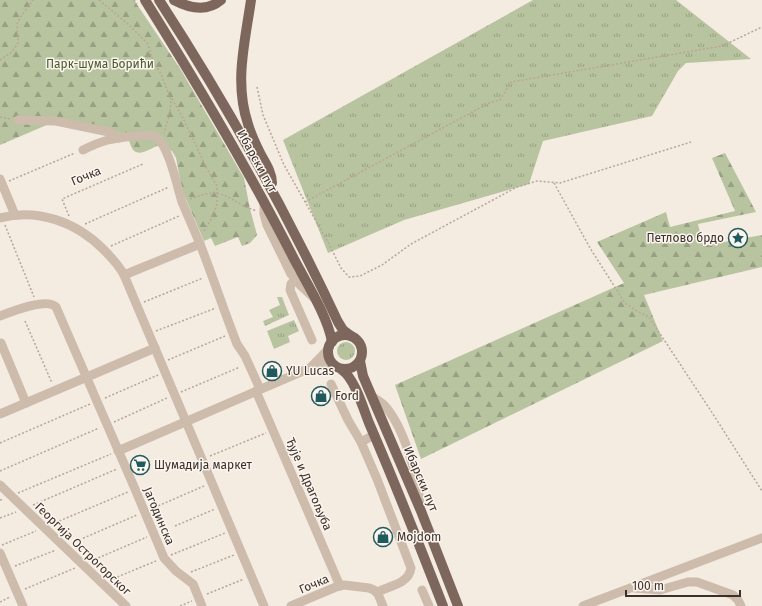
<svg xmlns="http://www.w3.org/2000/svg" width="762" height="606" viewBox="0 0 762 606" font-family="'Fira Sans',sans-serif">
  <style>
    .grass { fill: url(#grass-tufts) }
    .forest { fill: url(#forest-firs) }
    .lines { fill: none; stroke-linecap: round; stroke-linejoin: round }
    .path { stroke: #b9a596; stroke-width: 1.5; stroke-dasharray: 2 2; stroke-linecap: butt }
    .minor { stroke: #cdbbac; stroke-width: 9 }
    .major { stroke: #7d675c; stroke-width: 10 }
    .labels { text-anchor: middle; stroke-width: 3; stroke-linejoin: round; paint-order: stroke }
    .park-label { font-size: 12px; fill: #4a5a2e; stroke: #fbf5ee }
    .street-label { font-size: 12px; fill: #3b302b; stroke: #fbf5ee }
    .poi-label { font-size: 12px; fill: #3b302b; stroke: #fbf5ee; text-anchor: start }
  </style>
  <defs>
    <pattern id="grass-tufts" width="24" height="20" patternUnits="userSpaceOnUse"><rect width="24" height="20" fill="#b8c4a0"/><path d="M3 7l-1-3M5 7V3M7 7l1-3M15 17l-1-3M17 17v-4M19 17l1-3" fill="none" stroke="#97a083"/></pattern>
    <pattern id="forest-firs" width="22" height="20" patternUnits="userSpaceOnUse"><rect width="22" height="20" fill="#b8c4a0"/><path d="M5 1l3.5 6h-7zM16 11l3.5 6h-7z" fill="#97a083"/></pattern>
  </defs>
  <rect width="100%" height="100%" fill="#f4ebe1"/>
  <g class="grass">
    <path d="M 533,0 L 676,0 L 751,59 L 686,63 L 678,71 L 652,116 L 543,141 L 529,184 L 404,220 L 328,253 L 283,140 Z"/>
    <path d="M 277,297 L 282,297 L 289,315 L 265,326 L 263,321 L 273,317 L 269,310 L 280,305 Z"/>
    <path d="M 294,320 L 299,331 L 288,336 L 290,342 L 274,349 L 267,331 Z"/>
    <circle cx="346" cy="351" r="9"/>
  </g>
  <g class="forest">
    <path d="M 0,0 L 134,0 L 181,70 L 244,178 L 250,209 L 257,235 L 250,243 L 242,246 L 238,237 L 215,246 L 211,238 L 204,241 L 182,190 L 176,158 L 172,151 L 159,145 C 151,148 136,160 131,146 C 129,141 129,139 126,134 L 56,121 L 0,145 Z"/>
    <path d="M 725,153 L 756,212 L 698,224 L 703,246 L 762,235 L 762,267 L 644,295 L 663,341 L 421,459 L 395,385 L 624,283 L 597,242 L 666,212 L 670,227 L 735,211 L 712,158 Z"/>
  </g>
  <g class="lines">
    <g class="path">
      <path d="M 99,0 L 128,24 L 148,44 L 152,58 L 161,74 L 171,100 L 170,113 L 164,133"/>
      <path d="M 134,0 L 137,4"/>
      <path d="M 0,60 L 12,52 L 18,43 L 17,24 L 20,18 L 33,0"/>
      <path d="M 257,87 L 263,115 L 284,165 L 328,242 L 341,268 L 349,277 L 360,276 L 382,265 L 411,244 L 517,187 L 537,181 L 560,183 L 691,142"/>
      <path d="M 172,99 L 183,118 L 207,169 L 217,186 L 217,204 L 213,216 L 204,231"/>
      <path d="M 0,117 L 10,119"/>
      <path d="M 9,181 L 75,153"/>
      <path d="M 554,183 L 590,248 L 625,303 L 635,310 L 649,317 L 711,411 L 762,491"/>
      <path d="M 190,199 C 228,184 226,202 257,211"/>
      <path d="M 305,202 L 489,103 L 500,100 L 511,82 L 722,46 L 762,27"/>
      <path d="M 69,216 L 62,199 L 143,164"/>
      <path d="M 85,224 L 169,187"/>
      <path d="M 5,225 L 34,297"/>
      <path d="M 111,246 L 179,216"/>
      <path d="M 144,302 L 203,278"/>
      <path d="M 25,321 L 52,383"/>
      <path d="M 156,331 L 216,308"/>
      <path d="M 168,360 L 225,336"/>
      <path d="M 181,392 L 240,367"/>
      <path d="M 105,398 L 158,375"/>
      <path d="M 114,422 L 167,398"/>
      <path d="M 0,443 L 90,404"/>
      <path d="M 210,456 L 266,433"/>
      <path d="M 0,471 L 99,428"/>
      <path d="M 18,493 L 111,454"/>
      <path d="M 0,500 L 4,499"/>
      <path d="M 33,505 L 117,469"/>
      <path d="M 151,509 L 204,486"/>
      <path d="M 0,518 L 16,512"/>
      <path d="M 52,524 L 128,492"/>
      <path d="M 175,526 L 215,509"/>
      <path d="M 72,543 L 137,515"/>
      <path d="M 2,545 L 36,531"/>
      <path d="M 171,555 L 225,533"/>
      <path d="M 91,561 L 147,537"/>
      <path d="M 15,566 L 56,550"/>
      <path d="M 191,572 L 234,555"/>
      <path d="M 110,580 L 156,561"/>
      <path d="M 25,589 L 75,568"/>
      <path d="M 207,594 L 244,579"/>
      <path d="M 0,602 L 10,597"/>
      <path d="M 180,606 L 192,601"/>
    </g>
    <g class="minor">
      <path d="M 18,120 L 56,121 L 109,132 L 119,138"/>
      <path d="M 83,150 C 91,146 100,142 108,140 C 116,138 151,133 156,137 C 169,146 177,186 182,202 C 188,216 194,230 200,244 C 213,277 224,311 237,344 L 245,356 L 260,389"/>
      <path d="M 0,179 L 15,215"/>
      <path d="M 264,201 L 264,214 L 267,225 L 291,274 L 300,285 L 314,298"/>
      <path d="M 0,218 C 38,208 76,222 103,249 C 111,257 119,265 124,275 L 264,606"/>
      <path d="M 124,275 L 200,244"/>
      <path d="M 295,280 L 291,284 L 290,290 L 312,340"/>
      <path d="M 0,316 C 11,312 47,297 56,307 L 135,489 L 164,558 L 176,571 L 193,584 L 202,606"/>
      <path d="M 1,343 L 26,403"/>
      <path d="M 312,366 L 320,358 L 329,348"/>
      <path d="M 331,384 L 348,420 L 361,442 L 374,435"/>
      <path d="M 256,391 L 340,586"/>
      <path d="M 373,397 C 376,399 380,402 383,404 C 403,424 418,476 420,504"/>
      <path d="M 0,414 L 155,348"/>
      <path d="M 361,442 L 377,479 L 411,568 C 409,584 389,586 377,592"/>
      <path d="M 118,451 L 310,368 L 325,364 L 336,367"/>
      <path d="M 0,485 L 126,606"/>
      <path d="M 0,553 L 23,606"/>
      <path d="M 634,588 L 660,590 L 688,582 L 697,582 L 733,595 L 738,600 L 741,606"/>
      <path d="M 422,590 L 429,606"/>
      <path d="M 291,606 L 336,587 L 344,585 L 369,588 L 374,590 L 378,594 L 383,606"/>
      <path d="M 583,606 L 762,538"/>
    </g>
    <g class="major">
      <path d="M 145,0 C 198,85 249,170 294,259 C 306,282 328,317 332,342"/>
      <path d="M 159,0 C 226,103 286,211 338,322 L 343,330 L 351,336"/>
      <path d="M 174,0 C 189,8 207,12 221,0"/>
      <path d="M 251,0 C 245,42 234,83 248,124 C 251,135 256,145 261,155 C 266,164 272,173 272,183"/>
      <circle cx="345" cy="352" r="17"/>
      <path d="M 360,361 L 363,376 L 421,511 L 458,606"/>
      <path d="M 342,370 C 355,379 363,408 369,423 C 395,483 419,544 443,606"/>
    </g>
  </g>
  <defs>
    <g id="sight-ring" transform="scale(1)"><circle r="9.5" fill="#fbf5ee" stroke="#1f5a5e" stroke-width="1.5"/><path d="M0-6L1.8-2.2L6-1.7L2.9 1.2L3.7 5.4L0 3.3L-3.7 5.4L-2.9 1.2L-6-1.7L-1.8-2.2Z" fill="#1f5a5e"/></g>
    <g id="shop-ring" transform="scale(1)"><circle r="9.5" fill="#fbf5ee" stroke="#1f5a5e" stroke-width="1.5"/><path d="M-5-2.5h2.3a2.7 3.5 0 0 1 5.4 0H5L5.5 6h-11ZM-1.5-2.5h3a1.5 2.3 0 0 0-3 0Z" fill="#1f5a5e"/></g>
    <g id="supermarket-ring" transform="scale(1)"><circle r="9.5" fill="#fbf5ee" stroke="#1f5a5e" stroke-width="1.5"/><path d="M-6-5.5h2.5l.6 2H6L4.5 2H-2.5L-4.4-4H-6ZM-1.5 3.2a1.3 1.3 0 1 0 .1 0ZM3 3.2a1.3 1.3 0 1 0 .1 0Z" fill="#1f5a5e"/></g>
  </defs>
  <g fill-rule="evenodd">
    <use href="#sight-ring" x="738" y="238"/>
    <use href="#shop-ring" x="272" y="371"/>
    <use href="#shop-ring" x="321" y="396"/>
    <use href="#supermarket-ring" x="140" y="465"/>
    <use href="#shop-ring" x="383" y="537"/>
  </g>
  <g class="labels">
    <g class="park-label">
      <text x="100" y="68">Парк-шума Борићи</text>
    </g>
    <g class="street-label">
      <text transform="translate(257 161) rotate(61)" y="4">Ибарски пут</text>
      <text transform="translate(86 176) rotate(-23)" y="4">Гочка</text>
      <text transform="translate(421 479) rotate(67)" y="4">Ибарски пут</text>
      <text transform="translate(309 484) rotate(67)" y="4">Ђује и Драгољуба</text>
      <text transform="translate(159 516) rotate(67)" y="4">Јагодинска</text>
      <text transform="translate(83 549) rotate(44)" y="4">Георгија Острогорског</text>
      <text transform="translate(314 584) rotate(-23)" y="4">Гочка</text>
    </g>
    <g class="poi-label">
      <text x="724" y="242" text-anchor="end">Петлово брдо</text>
      <text x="286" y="375">YU Lucas</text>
      <text x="335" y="400">Ford</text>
      <text x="154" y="469">Шумадија маркет</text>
      <text x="397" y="541">Mojdom</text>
    </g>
  </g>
  <path d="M626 590v6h114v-6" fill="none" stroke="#3b302b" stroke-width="2"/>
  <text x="632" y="590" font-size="12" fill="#3b302b" stroke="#fbf5ee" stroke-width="3" paint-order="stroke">100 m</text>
</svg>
